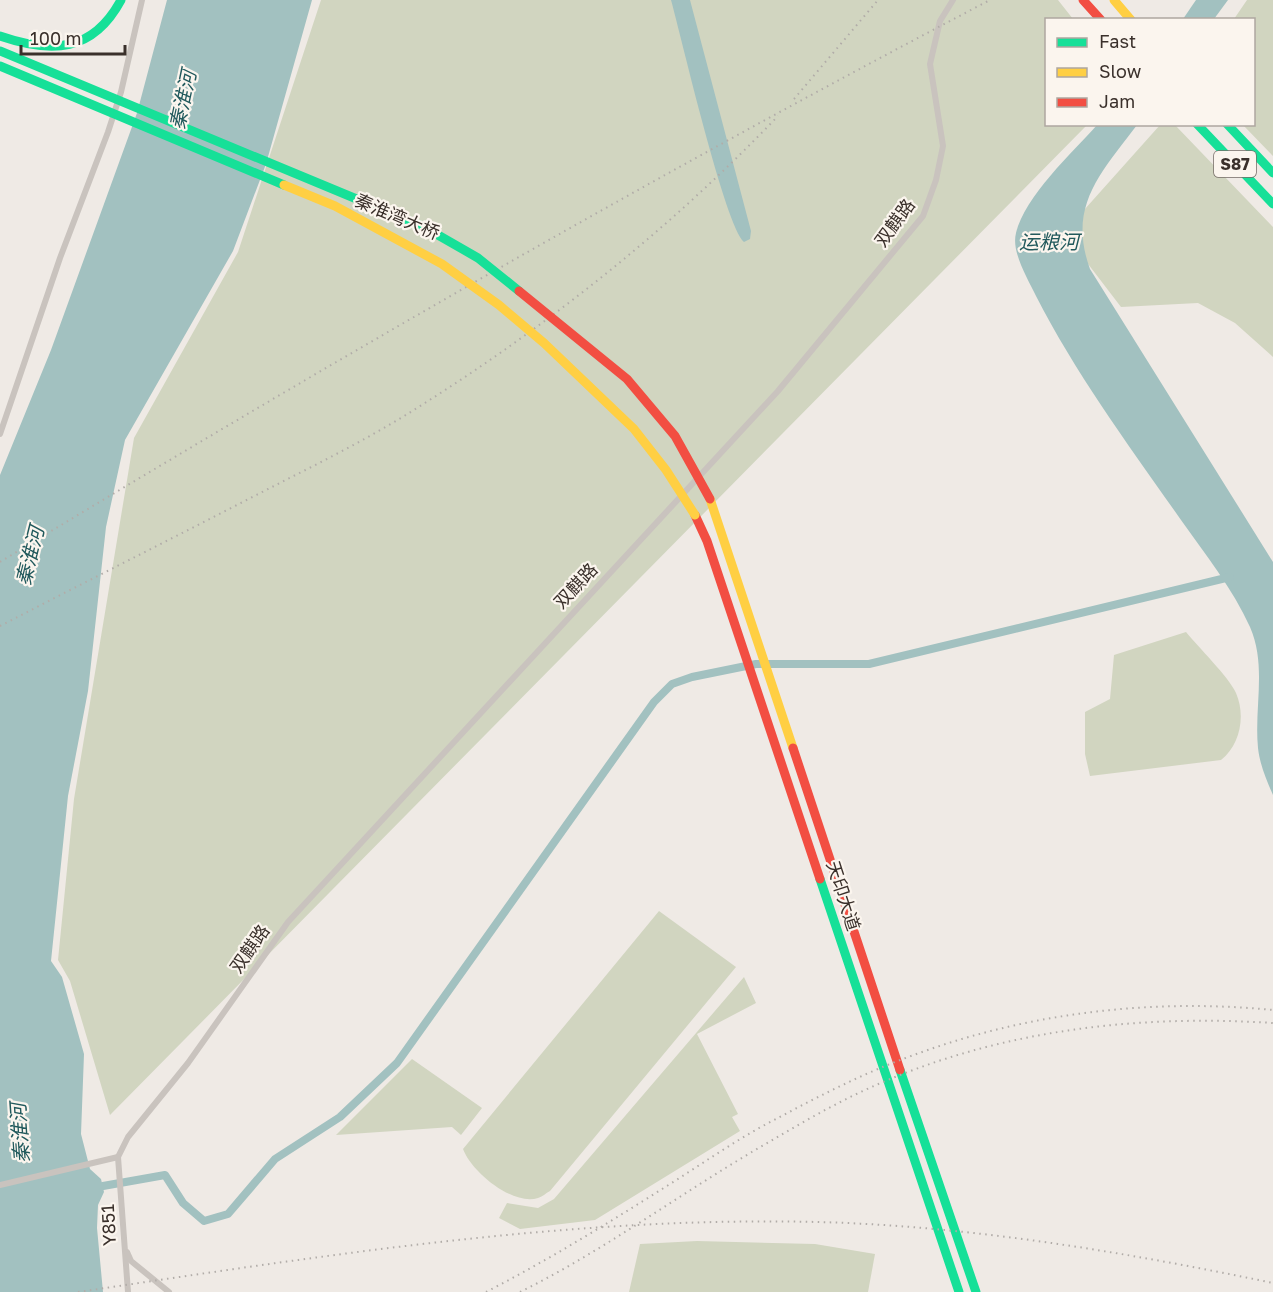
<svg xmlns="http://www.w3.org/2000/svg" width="1273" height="1292" viewBox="0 0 1273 1292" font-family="'Golos Text','Noto Sans SC',sans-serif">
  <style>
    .green { fill: #d1d5c0 }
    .water { fill: #a2c1c0 }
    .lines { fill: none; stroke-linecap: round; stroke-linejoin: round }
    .canal { stroke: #a2c1c0; stroke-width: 8 }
    .street { stroke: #c9c3be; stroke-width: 6 }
    .fast { stroke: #16e098; stroke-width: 9 }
    .slow { stroke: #ffcf43; stroke-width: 9 }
    .jam { stroke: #f24e42; stroke-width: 9 }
    .rail { stroke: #b1aca8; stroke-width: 2; stroke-dasharray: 1.5 4.5; stroke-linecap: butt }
    .fast-bridge { stroke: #16e098; stroke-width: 9 }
    .slow-bridge { stroke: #ffcf43; stroke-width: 9 }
    .jam-bridge { stroke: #f24e42; stroke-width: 9 }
    .labels { text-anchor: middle; stroke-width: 4.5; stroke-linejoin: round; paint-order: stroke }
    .shield { fill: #fbf5ee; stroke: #746b66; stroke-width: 1.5 }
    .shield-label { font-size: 16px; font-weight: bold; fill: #3a302b }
    .street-label { font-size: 18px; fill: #3a302b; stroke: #fbf5ee }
    .water-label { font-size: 20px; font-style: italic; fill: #21595c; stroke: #fbf5ee }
  </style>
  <rect width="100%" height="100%" fill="#efeae5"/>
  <g class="green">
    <path d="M 321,0 L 1058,0 L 1073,19 L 1046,20 L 1046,124 L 1087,125 L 110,1115 L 70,981 L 58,960 L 74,799 L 134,438 L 238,252 Z"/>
    <path d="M 1247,0 L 1273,0 L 1273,156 L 1243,125 L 1254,124 L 1254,20 L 1234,19 Z"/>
    <path d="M 1160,125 L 1175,125 L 1273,227 L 1273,357 L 1235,323 L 1198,303 L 1121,307 L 1085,260 L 1076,219 Z"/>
    <path d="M 1186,632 C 1198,647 1229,677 1236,693 C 1246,716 1240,745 1221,760 L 1090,776 L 1085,754 L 1085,712 L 1110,699 L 1114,655 Z"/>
    <path d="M 659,911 L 736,967 L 550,1191 C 546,1193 542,1197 538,1198 C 512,1206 471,1171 463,1149 Z"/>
    <path d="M 744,977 L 756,1003 L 697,1034 L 738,1114 L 732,1117 L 740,1131 L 595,1220 L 520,1229 L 499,1218 L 507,1203 L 538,1208 L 554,1199 Z"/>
    <path d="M 412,1059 L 482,1108 L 461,1135 L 452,1127 L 336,1135 Z"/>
    <path d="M 697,1241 L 815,1244 L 875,1254 L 868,1292 L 629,1292 L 640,1244 Z"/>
  </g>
  <g class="water">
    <path d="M 167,0 L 312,0 L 266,164 L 233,251 L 125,440 L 106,527 L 88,691 L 68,796 L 51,961 L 62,977 L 84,1054 L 81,1134 L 90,1169 L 101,1179 L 104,1192 L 98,1205 L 97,1228 L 103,1292 L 0,1292 L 0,475 L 51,350 L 137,113 Z"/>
    <path d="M 671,0 L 690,0 L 751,231 L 750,239 L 744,242 C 725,226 681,36 671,0 Z"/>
    <path d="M 1196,0 L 1228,0 L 1214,19 L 1183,19 Z"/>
    <path d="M 1097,125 L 1137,125 C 1101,173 1067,206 1090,269 L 1273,562 L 1273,795 C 1266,779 1260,765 1258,748 C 1254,707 1267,666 1250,627 C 1233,589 1205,554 1181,520 C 1130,447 1077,376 1036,296 C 1028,279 1011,252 1016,233 C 1025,196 1072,153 1097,125 Z"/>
  </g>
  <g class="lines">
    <path class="canal" d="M 103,1186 L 165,1175 L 183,1203 L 204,1221 L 228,1214 L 275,1159 L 340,1117 L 397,1063 L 654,702 L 672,684 L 692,677 L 756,664 L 869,664 L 1230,577"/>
    <g class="street">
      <path d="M 0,434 L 60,258 L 108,132 L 121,92 L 142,0"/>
      <path d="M 118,1157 L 128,1137 L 188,1063 L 288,922 L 778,391 L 923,216 L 936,180 L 943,146 L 930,64 L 940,21 L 953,0"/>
      <path d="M 118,1157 L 128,1292"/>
      <path d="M 0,1185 L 118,1157"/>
      <path d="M 127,1252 L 131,1261 L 169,1292"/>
    </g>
    <g class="fast">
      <path d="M 0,36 C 52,54 93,52 121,0"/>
      <path d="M 1197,124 L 1273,204"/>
      <path d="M 1227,124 L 1273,173"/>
      <path d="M 820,879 L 959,1292"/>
      <path d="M 900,1070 L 976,1292"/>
    </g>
    <g class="slow">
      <path d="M 1114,0 L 1131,20"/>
      <path d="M 710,499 L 793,748"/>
    </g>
    <g class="jam">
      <path d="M 1083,0 L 1101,20"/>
      <path d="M 695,515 L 707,541 L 820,879"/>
      <path d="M 793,748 L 900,1070"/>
    </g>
    <g class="rail">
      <path d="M 794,99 L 878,0"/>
      <path d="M 0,562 C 325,365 653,176 990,0"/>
      <path d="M 0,626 C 89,580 179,535 268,489 C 315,465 364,441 409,413 C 544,329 668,231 778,116"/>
      <path d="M 78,1292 C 323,1256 569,1216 818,1222 C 971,1226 1124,1252 1273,1283"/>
      <path d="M 486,1292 C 550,1259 610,1222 670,1184 C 700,1165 729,1145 759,1128 C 808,1102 858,1075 911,1056 C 1026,1013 1151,998 1273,1010"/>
      <path d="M 520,1292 C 607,1249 685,1190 769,1142 C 800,1124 832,1105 865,1090 C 993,1031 1133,1014 1273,1023"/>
    </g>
    <g class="fast-bridge">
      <path d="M 0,51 L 424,227 L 478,258 L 519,291"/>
      <path d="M 0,66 L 284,185"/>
    </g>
    <path class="slow-bridge" d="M 284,185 L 335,206 L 442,264 L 499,305 L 544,343 L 634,429 L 666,470 L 695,515"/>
    <path class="jam-bridge" d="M 519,291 L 627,379 L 675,436 L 710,499"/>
  </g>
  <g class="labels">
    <rect class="shield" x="1214" y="151" width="42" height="26" rx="4.5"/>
    <g class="shield-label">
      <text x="1235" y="170">S87</text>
    </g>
    <g class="street-label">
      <text transform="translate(397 217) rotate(23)" y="6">秦淮湾大桥</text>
      <text transform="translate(895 223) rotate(-54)" y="6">双麒路</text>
      <text transform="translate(576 586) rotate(-47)" y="6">双麒路</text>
      <text transform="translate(843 896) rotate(72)" y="6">天印大道</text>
      <text transform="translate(250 949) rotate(-55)" y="6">双麒路</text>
      <text transform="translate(109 1225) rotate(-93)" y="6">Y851</text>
    </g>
    <g class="water-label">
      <text transform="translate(183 100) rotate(-78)" y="7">秦淮河</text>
      <text x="1049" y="249">运粮河</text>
      <text transform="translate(30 556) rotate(-76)" y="7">秦淮河</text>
      <text transform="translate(20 1133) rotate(-94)" y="7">秦淮河</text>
    </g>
  </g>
  <rect x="1045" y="18" width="210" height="108" fill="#fbf5ee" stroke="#aea6a0" stroke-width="1.5"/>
  <rect x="1057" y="38" width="30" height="9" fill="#16e098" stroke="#aea6a0" stroke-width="1.5"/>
  <text x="1099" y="48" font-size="18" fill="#3a302b">Fast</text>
  <rect x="1057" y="68" width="30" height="9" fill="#ffcf43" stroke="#aea6a0" stroke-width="1.5"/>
  <text x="1099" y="78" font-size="18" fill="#3a302b">Slow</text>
  <rect x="1057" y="98" width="30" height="9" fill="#f24e42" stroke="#aea6a0" stroke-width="1.5"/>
  <text x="1099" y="108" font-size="18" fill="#3a302b">Jam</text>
  <path d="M21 45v9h104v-9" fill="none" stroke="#3a302b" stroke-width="3"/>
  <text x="30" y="45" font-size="18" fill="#3a302b" stroke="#fbf5ee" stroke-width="4.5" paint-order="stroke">100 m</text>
</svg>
